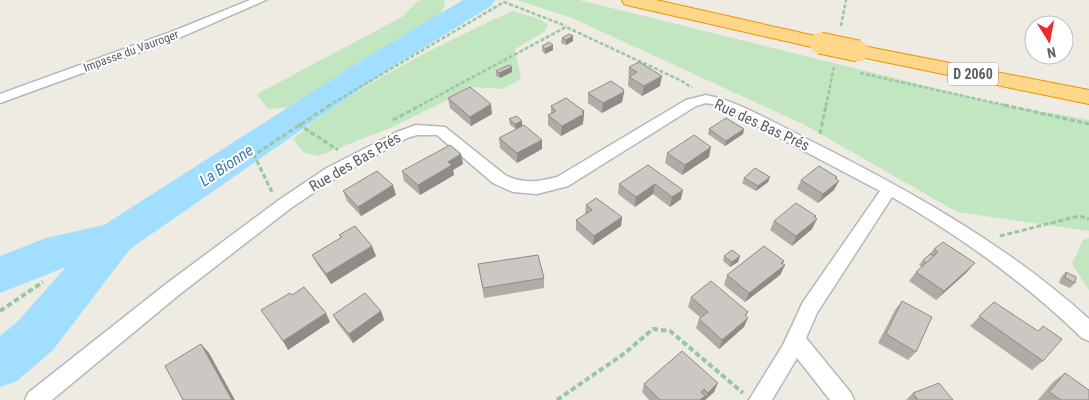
<svg xmlns="http://www.w3.org/2000/svg" width="1089" height="400" viewBox="0 0 1089 400" font-family="'Roboto Condensed',sans-serif">
  <style>
    .green { fill: #c2e6bf }
    .lines { fill: none; stroke-linecap: round; stroke-linejoin: round }
    .river { fill: #a2deff; fill-rule: evenodd }
    .street-casing { stroke: #b4b7bb; stroke-width: 3 }
    .highway-casing { stroke: #f19200; stroke-width: 2 }
    .path-far2 { stroke: #98c7a2; stroke-width: 2.5; stroke-dasharray: 4 2; stroke-linecap: butt }
    .path-far1 { stroke: #98c7a2; stroke-width: 3; stroke-dasharray: 5 2.5; stroke-linecap: butt }
    .path { stroke: #98c7a2; stroke-width: 4; stroke-dasharray: 5.5 3; stroke-linecap: butt }
    .street { fill: #fff; fill-rule: evenodd }
    .highway { fill: #fed78a; fill-rule: evenodd }
    .highway-bridge-casing { stroke: #f19200; stroke-width: 23; stroke-linecap: butt }
    .highway-bridge { stroke: #fed78a; stroke-width: 21 }
    .wall { fill: #afaba7 }
    .shaded-wall { fill: #8e8b88 }
    .building { fill: #cbc7c2; stroke: #8e8b88 }
    .labels { text-anchor: middle; stroke-width: 4; stroke-linejoin: round; paint-order: stroke }
    .far-street-label { font-size: 12px; fill: #5b6064; stroke: #fff }
    .shield { fill: #fff; stroke: #8c9092; stroke-width: 1 }
    .shield-label { font-size: 14px; font-weight: bold; fill: #5b6064 }
    .street-label { font-size: 15px; fill: #5b6064; stroke: #fff }
    .water-label { font-size: 16px; font-style: italic; fill: #3c7aa9; stroke: #fff }
  </style>
  <rect width="100%" height="100%" fill="#eeebe3"/>
  <g class="green">
    <path d="M 421,0 L 444,0 L 445,5 L 438,18 L 294,107 L 268,109 L 257,94 L 402,17 L 417,2 Z"/>
    <path d="M 517,0 L 579,0 L 995,103 L 1089,120 L 1089,231 L 957,212 L 805,125 L 572,18 Z"/>
    <path d="M 512,11 L 534,17 L 548,24 L 545,31 L 515,49 L 521,79 L 502,89 L 474,87 L 390,128 L 318,156 L 303,152 L 293,139 C 356,84 436,47 512,11 Z"/>
    <path d="M 1089,238 L 1089,290 L 1072,264 L 1083,240 Z"/>
  </g>
  <g class="lines">
    <path class="river" d="M 463,0 L 495,0 L 491,6 L 392,67 L 130,249 L 53,350 L 17,381 L 0,387 L 0,336 L 19,320 L 66,267 L 0,293 L 0,256 L 46,238 L 104,225 L 370,55 Z"/>
    <g class="street-casing">
      <g id="street">
        <path d="M 250,0 L 266,0 L 179,38 L 0,103 L 0,94 L 171,32 Z"/>
        <path d="M 706,95 C 740,102 772,122 803,137 C 905,188 1004,242 1089,319 L 1089,341 L 1082,338 C 1025,283 962,237 892,197 L 817,313 L 806,338 L 851,393 L 854,400 L 830,400 L 797,358 L 772,400 L 749,400 L 783,345 L 803,302 L 880,191 L 717,105 L 706,103 L 696,106 L 568,186 L 537,194 L 513,192 L 493,183 L 437,135 L 417,135 L 407,138 L 337,177 L 291,208 L 180,294 L 52,400 L 25,400 L 28,393 L 166,284 L 279,200 L 325,169 L 397,132 L 416,125 L 445,127 L 505,175 C 523,184 538,182 557,177 L 686,100 Z"/>
      </g>
    </g>
    <g class="highway-casing">
      <g id="highway">
        <path d="M 622,0 L 656,0 L 820,37 L 827,39 L 830,43 L 827,47 L 820,49 L 631,6 L 624,4 Z"/>
        <path d="M 858,45 L 1089,90 L 1089,104 L 851,55 L 847,51 L 851,47 Z"/>
      </g>
    </g>
    <g class="path-far2">
      <path d="M 841,26 L 846,0"/>
      <path d="M 860,73 L 1009,106"/>
      <path d="M 328,106 L 504,2 L 566,26"/>
      <path d="M 419,106 L 566,27 L 682,81 L 692,88"/>
      <path d="M 826,106 L 834,67"/>
    </g>
    <g class="path-far1">
      <path d="M 1004,105 L 1089,124"/>
      <path d="M 393,120 L 421,105"/>
      <path d="M 298,124 L 338,150"/>
      <path d="M 820,134 L 826,105"/>
      <path d="M 272,192 L 254,155 L 330,105"/>
      <path d="M 1000,236 L 1079,216 L 1089,219"/>
    </g>
    <g class="path">
      <path d="M 0,311 L 43,282"/>
      <path d="M 557,400 L 625,353 L 653,329 L 670,331 L 743,393"/>
    </g>
    <use href="#street" class="street"/>
    <use href="#highway" class="highway"/>
    <g class="highway-bridge-casing">
      <path id="highway-bridge" d="M 820,43 L 858,51"/>
    </g>
    <use href="#highway-bridge" class="highway-bridge"/>
  </g>
  <g class="wall">
    <path d="M 562,38 L 573,41 L 566,45 L 561,43 Z"/>
    <path d="M 542,46 L 553,50 L 545,54 L 542,51 Z"/>
    <path d="M 512,67 L 512,72 L 500,78 L 496,76 L 496,71 Z"/>
    <path d="M 629,67 L 660,86 L 642,96 L 628,86 Z"/>
    <path d="M 624,92 L 622,102 L 602,113 L 588,103 L 588,93 Z"/>
    <path d="M 448,98 L 492,114 L 471,126 L 450,108 Z"/>
    <path d="M 551,106 L 584,111 L 583,124 L 561,136 L 548,125 L 548,115 L 551,114 Z"/>
    <path d="M 509,119 L 522,121 L 522,126 L 516,129 L 510,125 Z"/>
    <path d="M 709,129 L 744,129 L 743,134 L 725,146 L 708,134 Z"/>
    <path d="M 499,138 L 542,140 L 542,149 L 517,163 L 500,148 Z"/>
    <path d="M 667,153 L 709,157 L 682,175 L 665,163 Z"/>
    <path d="M 461,154 L 463,164 L 453,170 L 454,175 L 420,195 L 404,181 L 402,171 Z"/>
    <path d="M 648,165 L 681,199 L 670,207 L 653,194 L 635,207 L 618,194 L 619,184 Z"/>
    <path d="M 770,177 L 768,182 L 756,191 L 742,183 L 744,178 Z"/>
    <path d="M 836,179 L 834,190 L 818,203 L 797,189 L 801,180 Z"/>
    <path d="M 343,191 L 396,195 L 361,216 L 347,201 Z"/>
    <path d="M 586,205 L 622,217 L 621,226 L 593,245 L 576,230 L 576,220 L 585,215 Z"/>
    <path d="M 815,218 L 812,229 L 792,246 L 770,230 L 774,221 Z"/>
    <path d="M 339,235 L 376,256 L 331,284 L 317,264 L 312,255 L 341,238 Z"/>
    <path d="M 934,249 L 967,272 L 936,300 L 909,281 L 916,272 L 922,267 L 919,265 L 923,260 L 930,254 Z"/>
    <path d="M 724,256 L 740,256 L 738,262 L 730,267 L 723,261 Z"/>
    <path d="M 478,264 L 544,278 L 544,288 L 484,298 Z"/>
    <path d="M 783,264 L 785,265 L 780,275 L 745,302 L 724,285 L 727,275 Z"/>
    <path d="M 1066,272 L 1075,283 L 1070,288 L 1059,283 L 1061,277 Z"/>
    <path d="M 691,297 L 748,312 L 746,316 L 744,327 L 719,349 L 696,328 L 699,319 L 701,318 L 688,307 Z"/>
    <path d="M 902,301 L 916,352 L 908,360 L 878,343 L 895,310 Z"/>
    <path d="M 994,302 L 1038,331 L 1043,326 L 1043,361 L 1032,370 L 970,326 Z"/>
    <path d="M 381,311 L 384,320 L 353,343 L 338,324 L 333,315 Z"/>
    <path d="M 682,351 L 714,392 L 705,400 L 649,400 L 642,392 L 644,384 Z"/>
    <path d="M 1065,373 L 1089,400 L 1038,400 L 1053,382 Z"/>
    <path d="M 913,393 L 953,400 L 906,400 Z"/>
  </g>
  <g class="shaded-wall">
    <path d="M 573,36 L 573,41 L 566,45 L 566,40 Z"/>
    <path d="M 553,45 L 553,50 L 545,54 L 545,49 Z"/>
    <path d="M 512,67 L 512,72 L 500,78 L 499,73 Z"/>
    <path d="M 662,76 L 660,86 L 642,96 L 644,86 Z"/>
    <path d="M 624,92 L 622,102 L 602,113 L 603,103 Z"/>
    <path d="M 491,104 L 492,114 L 471,126 L 470,117 Z"/>
    <path d="M 584,111 L 583,124 L 561,136 L 562,126 Z"/>
    <path d="M 522,121 L 522,126 L 516,129 L 515,124 Z"/>
    <path d="M 744,129 L 743,134 L 725,146 L 726,141 Z"/>
    <path d="M 542,140 L 542,149 L 517,163 L 517,153 Z"/>
    <path d="M 711,147 L 709,157 L 682,175 L 685,165 Z"/>
    <path d="M 461,154 L 463,164 L 453,170 L 454,175 L 420,195 L 418,185 L 448,162 Z"/>
    <path d="M 770,177 L 768,182 L 756,191 L 758,186 Z"/>
    <path d="M 837,177 L 833,185 L 839,181 L 834,190 L 818,203 L 823,194 L 835,178 Z"/>
    <path d="M 655,184 L 653,194 L 635,207 L 636,197 Z"/>
    <path d="M 393,185 L 396,195 L 361,216 L 358,207 Z"/>
    <path d="M 683,190 L 681,199 L 670,207 L 672,197 Z"/>
    <path d="M 816,216 L 812,223 L 817,219 L 812,229 L 792,246 L 796,236 Z"/>
    <path d="M 622,217 L 621,226 L 593,245 L 594,236 Z"/>
    <path d="M 372,246 L 376,256 L 331,284 L 326,274 Z"/>
    <path d="M 740,256 L 738,262 L 730,267 L 732,262 Z"/>
    <path d="M 784,261 L 780,269 L 785,265 L 780,275 L 745,302 L 749,293 Z"/>
    <path d="M 975,263 L 967,272 L 936,300 L 944,291 Z"/>
    <path d="M 381,311 L 384,320 L 353,343 L 349,334 Z"/>
    <path d="M 326,313 L 330,322 L 288,350 L 283,341 Z"/>
    <path d="M 748,318 L 744,327 L 719,349 L 722,340 Z"/>
    <path d="M 201,344 L 209,353 L 235,400 L 232,400 Z"/>
    <path d="M 718,383 L 714,392 L 705,400 L 700,400 L 705,396 L 706,397 L 708,393 Z"/>
  </g>
  <g class="building">
    <path d="M 569,34 L 573,36 L 566,40 L 562,38 Z"/>
    <path d="M 549,42 L 553,45 L 545,49 L 542,46 Z"/>
    <path d="M 639,62 L 662,76 L 644,86 L 629,77 L 637,72 L 629,67 Z"/>
    <path d="M 509,65 L 512,67 L 499,73 L 496,71 Z"/>
    <path d="M 611,81 L 623,89 L 624,92 L 603,103 L 588,93 Z"/>
    <path d="M 470,87 L 491,104 L 470,117 L 448,98 Z"/>
    <path d="M 566,98 L 584,111 L 582,112 L 584,114 L 562,126 L 548,115 L 556,111 L 551,106 Z"/>
    <path d="M 517,116 L 522,121 L 515,124 L 509,119 Z"/>
    <path d="M 726,118 L 744,129 L 726,141 L 709,129 Z"/>
    <path d="M 524,125 L 542,140 L 517,153 L 499,138 Z"/>
    <path d="M 694,135 L 711,147 L 685,165 L 667,153 Z"/>
    <path d="M 450,145 L 461,154 L 448,162 L 452,165 L 418,185 L 402,171 Z"/>
    <path d="M 648,165 L 683,190 L 672,197 L 655,184 L 636,197 L 619,184 Z"/>
    <path d="M 819,166 L 837,177 L 835,178 L 839,181 L 823,194 L 801,180 Z"/>
    <path d="M 755,168 L 770,177 L 758,186 L 744,178 Z"/>
    <path d="M 377,171 L 393,185 L 358,207 L 343,191 Z"/>
    <path d="M 596,198 L 622,217 L 594,236 L 576,220 L 592,210 L 586,205 Z"/>
    <path d="M 796,203 L 816,216 L 814,217 L 817,219 L 796,236 L 774,221 Z"/>
    <path d="M 355,226 L 372,246 L 326,274 L 312,255 L 342,237 L 339,235 Z"/>
    <path d="M 943,242 L 975,263 L 944,291 L 916,272 L 938,252 L 934,249 Z"/>
    <path d="M 764,246 L 784,261 L 781,263 L 785,265 L 749,293 L 727,275 Z"/>
    <path d="M 732,250 L 740,256 L 732,262 L 724,256 Z"/>
    <path d="M 930,254 L 934,256 L 926,263 L 923,260 Z"/>
    <path d="M 538,255 L 544,278 L 483,288 L 478,264 Z"/>
    <path d="M 1066,272 L 1076,277 L 1075,283 L 1065,278 Z"/>
    <path d="M 711,281 L 748,312 L 745,315 L 748,318 L 722,340 L 699,319 L 708,312 L 691,297 Z"/>
    <path d="M 304,287 L 326,313 L 283,341 L 261,310 L 290,293 L 292,295 Z"/>
    <path d="M 365,293 L 381,311 L 349,334 L 333,315 Z"/>
    <path d="M 902,301 L 932,317 L 916,352 L 886,334 Z"/>
    <path d="M 994,302 L 1038,331 L 1043,326 L 1062,339 L 1043,361 L 979,316 Z"/>
    <path d="M 201,344 L 232,400 L 183,400 L 165,366 Z"/>
    <path d="M 682,351 L 718,383 L 708,393 L 704,389 L 701,392 L 705,396 L 700,400 L 660,400 L 644,384 Z"/>
    <path d="M 1065,373 L 1089,390 L 1089,400 L 1061,400 L 1049,392 Z"/>
    <path d="M 939,383 L 953,400 L 918,400 L 913,393 Z"/>
  </g>
  <g class="labels">
    <g class="far-street-label">
      <text transform="translate(131 51) rotate(-20)" y="4">Impasse du Vauroger</text>
    </g>
    <rect class="shield" x="948" y="62.5" width="50" height="23" rx="4"/>
    <g class="shield-label">
      <text x="973" y="79">D 2060</text>
    </g>
    <g class="street-label">
      <text transform="translate(762 125) rotate(25)" y="5">Rue des Bas Prés</text>
      <text transform="translate(355 162) rotate(-30)" y="5">Rue des Bas Prés</text>
    </g>
    <g class="water-label">
      <text transform="translate(226 165) rotate(-34)" y="6">La Bionne</text>
    </g>
  </g>
  <g transform="translate(1049 40) rotate(169)"><circle r="24" fill="#ffffff" stroke="#bdbfc1"/>
  <path d="M0-4L9 19L0 12L-9 19Z" fill="#eb2c2d"/>
  <text y="-8" font-size="14" font-weight="bold" text-anchor="middle" fill="#5b6064">N</text>
  </g>
</svg>
